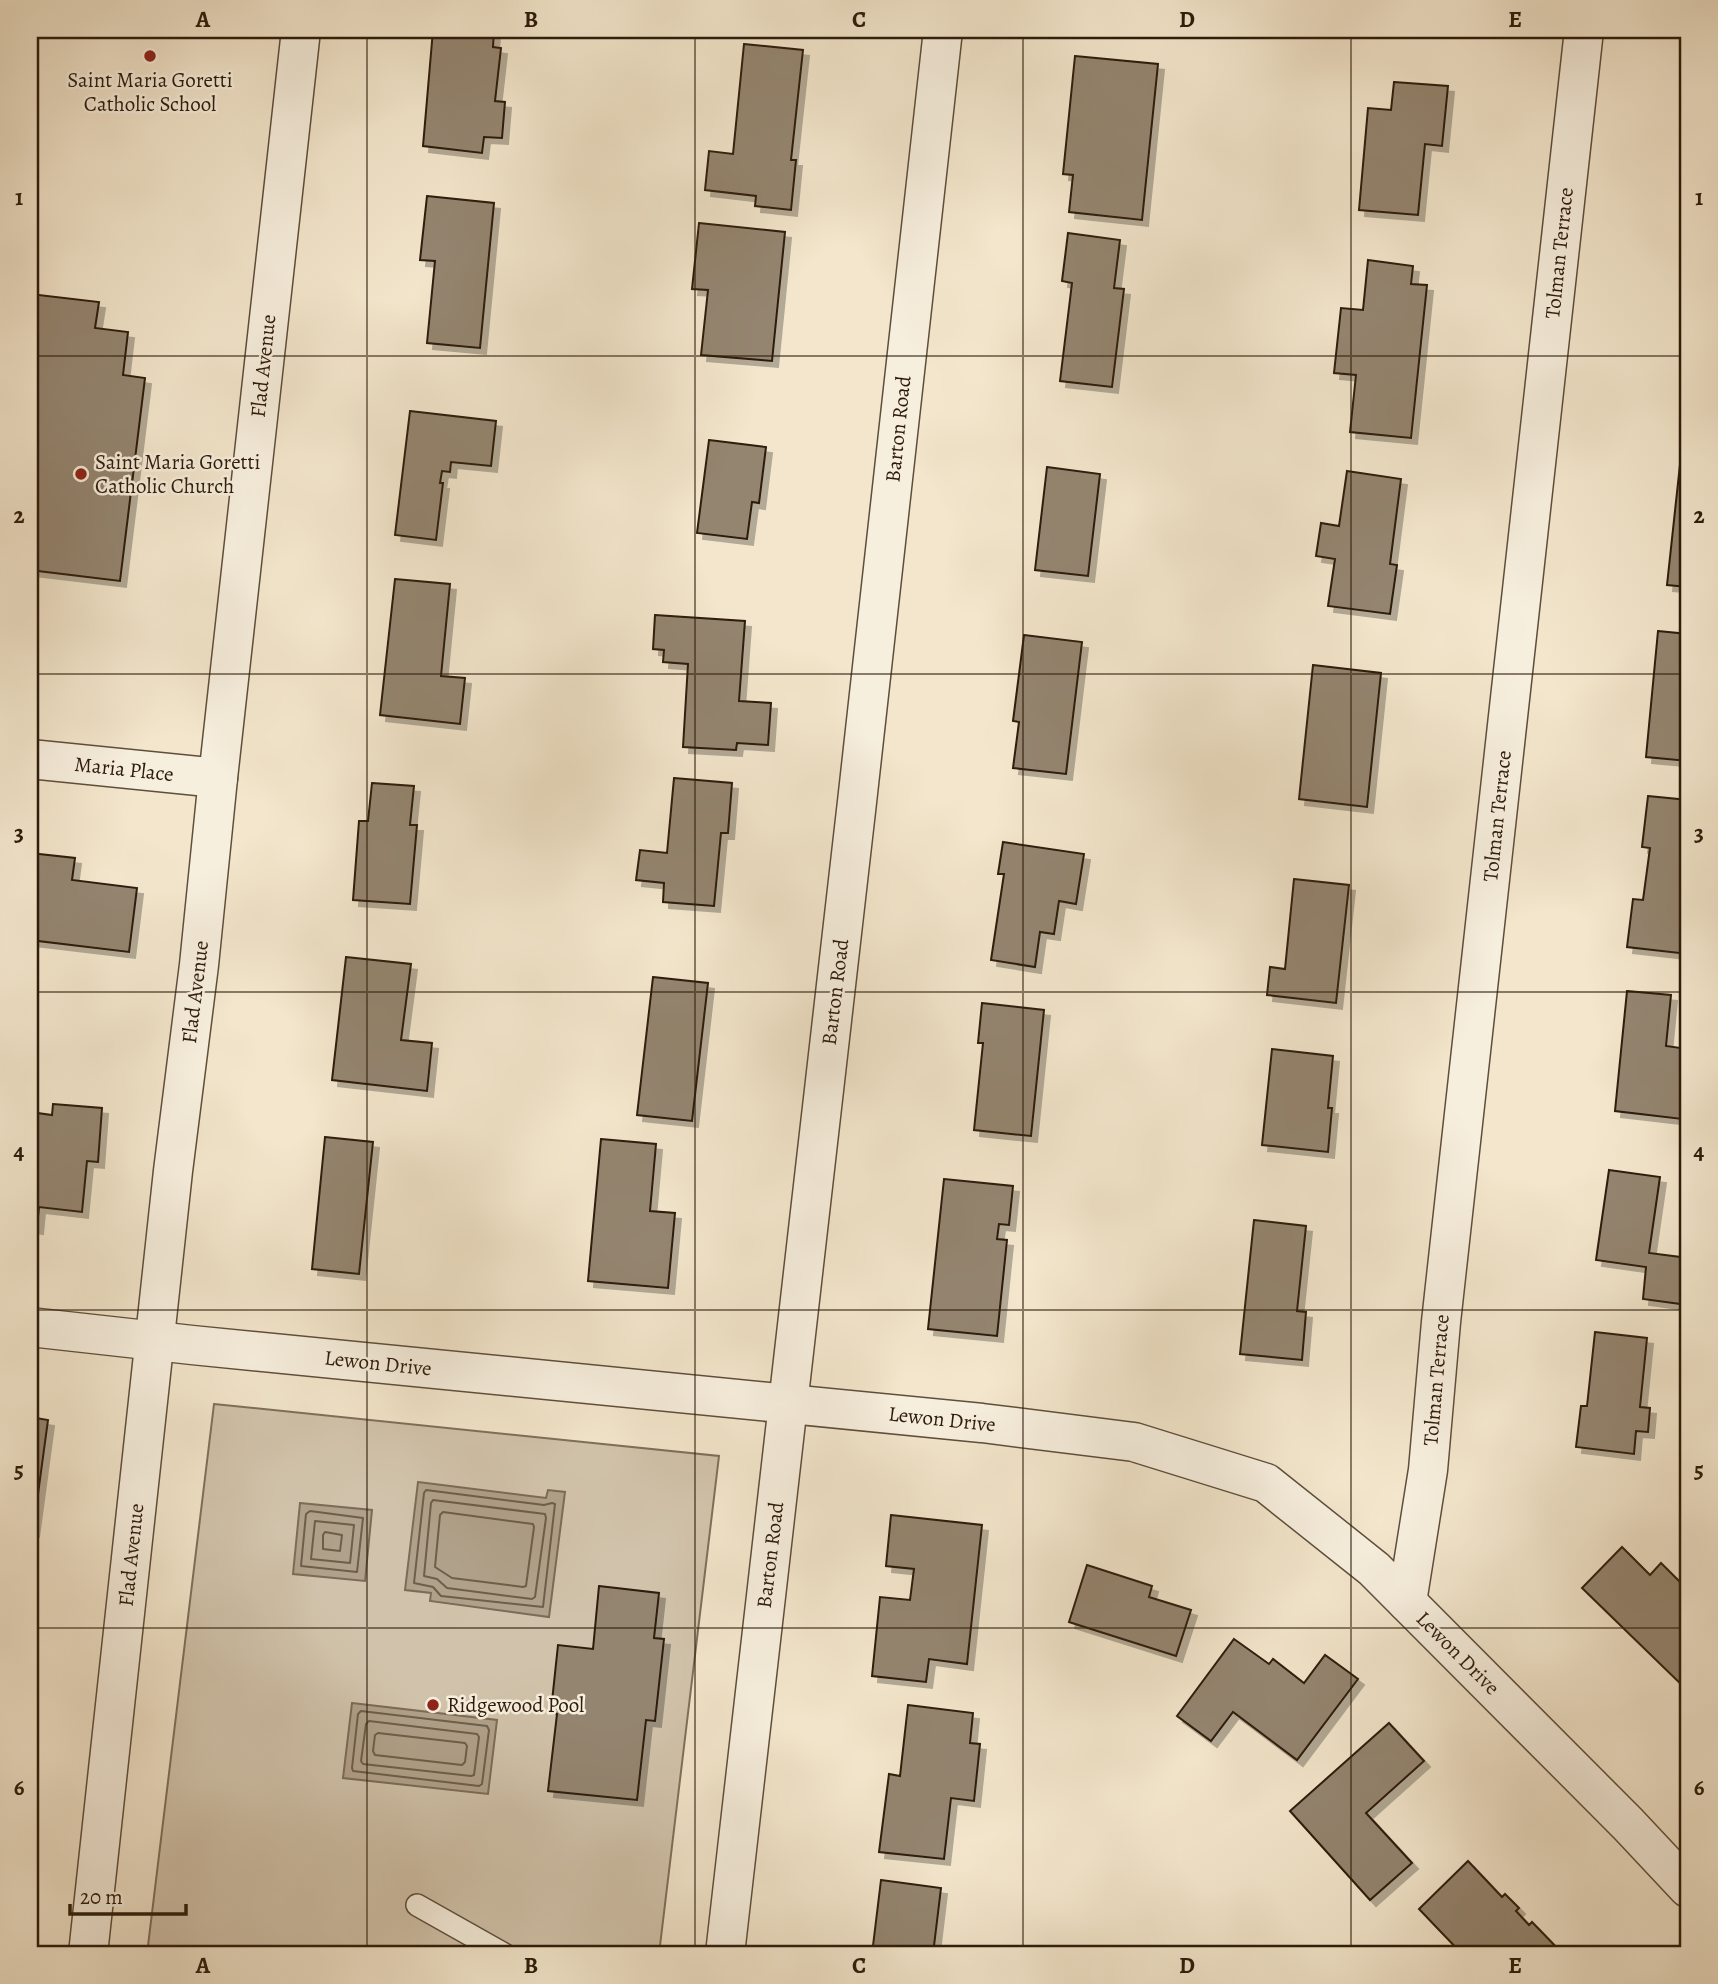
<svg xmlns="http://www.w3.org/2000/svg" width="1718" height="1984" viewBox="0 0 1718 1984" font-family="Alegreya,serif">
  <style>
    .green { fill: #d1c3ab; stroke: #7f6f5b; stroke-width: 2 }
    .water { fill: #b0a18a; stroke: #7c6b57; stroke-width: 2 }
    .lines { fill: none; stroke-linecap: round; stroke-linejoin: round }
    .shore { stroke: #6e5e4a; stroke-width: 2 }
    .building { fill: #94856f; stroke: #2d1b0b; stroke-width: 2; filter: url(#shadow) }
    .service-casing { stroke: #5e4e3b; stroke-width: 24 }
    .minor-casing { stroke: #5e4e3b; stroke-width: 41 }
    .service { stroke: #f7efde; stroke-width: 21 }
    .minor { stroke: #f7efde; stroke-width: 38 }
    .grid { fill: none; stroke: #2d1b0b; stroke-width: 2; stroke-opacity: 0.55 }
    .poi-dot { fill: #8f2418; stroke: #f7efde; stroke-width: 2.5 }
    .labels { text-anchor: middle; stroke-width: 5; stroke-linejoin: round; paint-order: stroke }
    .poi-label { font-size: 21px; fill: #2d1b0b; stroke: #f7efde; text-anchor: start }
    .street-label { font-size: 21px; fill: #2d1b0b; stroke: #f7efde }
    .neatline { fill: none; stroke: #2d1b0b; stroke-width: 2.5 }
    .grid-label { font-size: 23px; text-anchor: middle; font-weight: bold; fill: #2d1b0b }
  </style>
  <defs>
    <filter id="shadow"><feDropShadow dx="6" dy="6" stdDeviation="0" flood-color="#0004"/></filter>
  </defs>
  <rect width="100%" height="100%" fill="#f3e6cc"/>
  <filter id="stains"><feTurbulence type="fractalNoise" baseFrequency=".00286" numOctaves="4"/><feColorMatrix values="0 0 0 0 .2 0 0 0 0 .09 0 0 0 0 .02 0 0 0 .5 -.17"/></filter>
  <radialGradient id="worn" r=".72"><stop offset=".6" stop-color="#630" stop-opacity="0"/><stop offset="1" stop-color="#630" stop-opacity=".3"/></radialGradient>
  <path class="green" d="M 214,1404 L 719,1456 L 659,1954 L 147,1954 Z"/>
  <g class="water">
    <path d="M 418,1482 L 546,1498 L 548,1490 L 565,1492 L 549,1617 L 430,1601 L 431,1593 L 405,1590 Z"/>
    <path d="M 300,1503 L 372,1510 L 365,1581 L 293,1574 Z"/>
    <path d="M 352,1703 L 497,1720 L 488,1794 L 343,1778 Z"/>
  </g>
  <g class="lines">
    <g class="shore">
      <path d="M 426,1490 L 544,1505 L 552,1503 L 555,1504 L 543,1607 L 441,1596 L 433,1587 L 414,1583 L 424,1493 Z"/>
      <path d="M 433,1500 L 545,1514 L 546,1518 L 535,1597 L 532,1599 L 447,1588 L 437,1579 L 424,1576 L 431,1503 Z"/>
      <path d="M 310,1511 L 363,1518 L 357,1572 L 301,1566 L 306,1514 Z"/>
      <path d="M 443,1512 L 533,1524 L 534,1527 L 526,1586 L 523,1587 L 452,1578 L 435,1567 L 440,1515 Z"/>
      <path d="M 315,1521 L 354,1525 L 350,1563 L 311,1559 Z"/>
      <path d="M 325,1532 L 342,1535 L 340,1551 L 323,1549 L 323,1535 Z"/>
      <path d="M 361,1711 L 487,1726 L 489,1730 L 482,1784 L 479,1786 L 353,1771 L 352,1768 L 358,1714 Z"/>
      <path d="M 369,1721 L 477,1734 L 479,1737 L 474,1775 L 471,1776 L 363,1764 L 361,1761 L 366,1724 Z"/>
      <path d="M 378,1733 L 465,1743 L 467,1746 L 465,1762 L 462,1765 L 375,1755 L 373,1751 L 375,1735 Z"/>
    </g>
  </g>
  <g class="building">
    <path d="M 433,30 L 494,30 L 493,47 L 501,48 L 495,101 L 505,102 L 502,138 L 484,137 L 482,153 L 423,146 Z"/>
    <path d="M 744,44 L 803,50 L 791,160 L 796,160 L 791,210 L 755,206 L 756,196 L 705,190 L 709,151 L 733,154 Z"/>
    <path d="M 1075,56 L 1158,64 L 1142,220 L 1069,212 L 1073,175 L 1063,174 Z"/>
    <path d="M 1394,82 L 1448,86 L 1442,146 L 1425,144 L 1418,215 L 1359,210 L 1368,108 L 1391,110 Z"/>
    <path d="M 427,196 L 494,203 L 480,348 L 427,343 L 435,261 L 420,260 Z"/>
    <path d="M 699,223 L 785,232 L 772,361 L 701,355 L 708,290 L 692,289 Z"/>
    <path d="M 1068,233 L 1120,240 L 1114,288 L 1124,289 L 1112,387 L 1060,381 L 1072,283 L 1062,281 Z"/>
    <path d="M 1368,260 L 1413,266 L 1411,284 L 1427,285 L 1411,438 L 1350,432 L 1356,375 L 1334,373 L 1341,308 L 1363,310 Z"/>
    <path d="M 30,294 L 99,302 L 95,328 L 128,332 L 123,375 L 145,378 L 120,581 L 30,570 Z"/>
    <path d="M 1688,367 L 1688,423 L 1683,423 Z"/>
    <path d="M 410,411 L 496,421 L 491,466 L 451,462 L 450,472 L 442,471 L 440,483 L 443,483 L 436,540 L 395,535 Z"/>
    <path d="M 709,440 L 766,447 L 759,503 L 752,502 L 747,539 L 697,533 Z"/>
    <path d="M 1682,446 L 1688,447 L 1688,587 L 1667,585 Z"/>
    <path d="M 1047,467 L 1100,474 L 1088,576 L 1035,570 Z"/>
    <path d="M 1347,471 L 1401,479 L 1390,564 L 1397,565 L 1390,614 L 1328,606 L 1335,559 L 1316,556 L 1321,523 L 1339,526 Z"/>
    <path d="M 395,579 L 450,584 L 441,676 L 465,678 L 460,724 L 380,715 Z"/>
    <path d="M 655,615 L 745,621 L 739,701 L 771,703 L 768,745 L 737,743 L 736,750 L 683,747 L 688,664 L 663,662 L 664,650 L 653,649 Z"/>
    <path d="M 1658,631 L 1688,634 L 1688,761 L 1646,757 Z"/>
    <path d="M 1024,635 L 1082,642 L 1066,774 L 1013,768 L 1019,722 L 1013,721 Z"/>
    <path d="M 1313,665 L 1381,673 L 1367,807 L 1299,799 Z"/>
    <path d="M 674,778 L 732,783 L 728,833 L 721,833 L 714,906 L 663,902 L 664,883 L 636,880 L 640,850 L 667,853 Z"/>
    <path d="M 372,783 L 414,786 L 410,825 L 417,825 L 410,904 L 353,900 L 359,821 L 368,821 Z"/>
    <path d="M 1648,796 L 1688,800 L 1688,954 L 1627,947 L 1633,899 L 1643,900 L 1650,848 L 1642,847 Z"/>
    <path d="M 1003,842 L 1084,854 L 1076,904 L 1059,901 L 1054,934 L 1040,932 L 1035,967 L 991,960 L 1004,874 L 998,874 Z"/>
    <path d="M 30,853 L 75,858 L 72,880 L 137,888 L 129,952 L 30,940 Z"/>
    <path d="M 1294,879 L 1349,885 L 1336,1003 L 1267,995 L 1270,967 L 1285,969 Z"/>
    <path d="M 346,957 L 411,964 L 401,1040 L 432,1043 L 427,1091 L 332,1080 Z"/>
    <path d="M 653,977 L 708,983 L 692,1121 L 637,1115 Z"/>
    <path d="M 1627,991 L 1671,995 L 1666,1046 L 1688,1049 L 1682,1119 L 1615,1111 Z"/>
    <path d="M 982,1003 L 1044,1010 L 1031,1136 L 974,1130 L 983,1043 L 978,1043 Z"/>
    <path d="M 1272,1049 L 1333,1056 L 1328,1108 L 1332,1108 L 1328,1152 L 1262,1145 Z"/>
    <path d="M 53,1104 L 102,1108 L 98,1162 L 87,1161 L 82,1212 L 39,1207 L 37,1228 L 30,1227 L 30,1112 L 52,1115 Z"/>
    <path d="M 325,1137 L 373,1142 L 359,1274 L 312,1269 Z"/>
    <path d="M 601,1139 L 656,1144 L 650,1211 L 675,1213 L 668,1288 L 588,1281 Z"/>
    <path d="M 1609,1170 L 1660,1177 L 1649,1253 L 1688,1258 L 1688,1305 L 1643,1299 L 1646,1267 L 1596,1260 Z"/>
    <path d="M 944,1179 L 1013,1186 L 1009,1225 L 999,1224 L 997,1239 L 1007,1240 L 997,1336 L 928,1329 Z"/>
    <path d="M 1254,1220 L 1306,1226 L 1297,1311 L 1306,1312 L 1302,1360 L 1240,1354 Z"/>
    <path d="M 1595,1332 L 1647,1338 L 1640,1407 L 1650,1408 L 1648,1432 L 1636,1431 L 1634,1454 L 1576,1447 L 1581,1406 L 1587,1406 Z"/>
    <path d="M 30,1417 L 48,1420 L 33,1531 L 30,1531 Z"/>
    <path d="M 891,1515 L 982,1525 L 967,1664 L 929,1659 L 926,1682 L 872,1676 L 880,1597 L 910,1600 L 914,1569 L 886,1566 Z"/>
    <path d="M 1622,1547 L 1650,1575 L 1661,1563 L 1688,1590 L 1688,1691 L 1582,1588 Z"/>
    <path d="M 1087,1565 L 1152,1586 L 1149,1597 L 1191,1610 L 1176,1656 L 1069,1622 Z"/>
    <path d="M 599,1586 L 659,1593 L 654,1638 L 664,1639 L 655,1721 L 646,1720 L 637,1800 L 548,1791 L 557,1714 L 551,1711 L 558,1645 L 593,1649 Z"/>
    <path d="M 1234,1639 L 1269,1664 L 1273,1659 L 1304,1683 L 1325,1655 L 1358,1679 L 1297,1760 L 1233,1712 L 1211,1741 L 1177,1716 Z"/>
    <path d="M 908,1705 L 973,1713 L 970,1743 L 980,1744 L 974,1801 L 951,1798 L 944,1859 L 879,1852 L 889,1774 L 900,1776 Z"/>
    <path d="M 1389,1723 L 1424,1761 L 1366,1813 L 1412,1863 L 1370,1900 L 1290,1811 Z"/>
    <path d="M 1468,1861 L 1502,1897 L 1505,1894 L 1519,1908 L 1516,1911 L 1529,1925 L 1532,1922 L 1563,1954 L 1462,1954 L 1419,1909 Z"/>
    <path d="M 881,1880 L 941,1888 L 933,1954 L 872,1954 Z"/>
  </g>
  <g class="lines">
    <g class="service-casing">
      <path id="service" d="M 417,1905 L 504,1954"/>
    </g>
    <g class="minor-casing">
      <g id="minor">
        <path d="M 30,759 L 218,778"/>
        <path d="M 30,1327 L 192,1345 L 982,1423 L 1134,1442 L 1266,1483 L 1374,1569 L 1628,1824 L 1688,1888"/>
        <path d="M 1407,1602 L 1428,1470 L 1441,1322 L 1584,30"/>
        <path d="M 88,1954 L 173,1171 L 199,965 L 218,778 L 301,30"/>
        <path d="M 725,1954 L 857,802 L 943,30"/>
      </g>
    </g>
    <use href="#service" class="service"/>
    <use href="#minor" class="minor"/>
  </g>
  <path class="grid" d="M 367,30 L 367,1954M 695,30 L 695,1954M 1023,30 L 1023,1954M 1351,30 L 1351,1954M 30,356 L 1688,356M 30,674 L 1688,674M 30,992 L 1688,992M 30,1310 L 1688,1310M 30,1628 L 1688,1628"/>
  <g class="poi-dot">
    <circle cx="150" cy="56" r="7"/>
    <circle cx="81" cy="474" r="7"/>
    <circle cx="433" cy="1705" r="7"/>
  </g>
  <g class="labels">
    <g class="poi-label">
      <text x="150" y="87" text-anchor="middle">Saint Maria Goretti<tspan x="150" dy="24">Catholic School</tspan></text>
      <text x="95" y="469">Saint Maria Goretti<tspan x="95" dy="24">Catholic Church</tspan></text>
      <text x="447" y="1712">Ridgewood Pool</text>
    </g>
    <g class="street-label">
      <text transform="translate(1559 253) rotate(-84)" y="7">Tolman Terrace</text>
      <text transform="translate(263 366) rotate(-84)" y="7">Flad Avenue</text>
      <text transform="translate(898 429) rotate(-84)" y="7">Barton Road</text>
      <text transform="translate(124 769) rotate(6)" y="7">Maria Place</text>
      <text transform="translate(1497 816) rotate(-84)" y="7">Tolman Terrace</text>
      <text transform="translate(195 992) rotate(-83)" y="7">Flad Avenue</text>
      <text transform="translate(835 992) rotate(-83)" y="7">Barton Road</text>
      <text transform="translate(378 1363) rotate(6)" y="7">Lewon Drive</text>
      <text transform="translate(1436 1380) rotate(-85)" y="7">Tolman Terrace</text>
      <text transform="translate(942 1419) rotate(6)" y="7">Lewon Drive</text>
      <text transform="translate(131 1555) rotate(-84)" y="7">Flad Avenue</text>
      <text transform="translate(770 1555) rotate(-83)" y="7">Barton Road</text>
      <text transform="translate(1458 1653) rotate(45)" y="7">Lewon Drive</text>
    </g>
  </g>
  <rect width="1718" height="1984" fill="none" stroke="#f3e6cc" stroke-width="77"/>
  <path d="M70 1904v10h116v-10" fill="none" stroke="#2d1b0b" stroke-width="3.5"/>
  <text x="80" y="1904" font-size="21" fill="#2d1b0b" stroke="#f7efde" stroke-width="5" paint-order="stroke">20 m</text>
  <rect x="38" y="38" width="1642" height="1908" class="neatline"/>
  <g class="grid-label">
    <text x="203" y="27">A</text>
    <text x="531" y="27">B</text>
    <text x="859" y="27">C</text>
    <text x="1187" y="27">D</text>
    <text x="1515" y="27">E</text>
    <text x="19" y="205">1</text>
    <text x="1699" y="205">1</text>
    <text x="19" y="523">2</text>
    <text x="1699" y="523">2</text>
    <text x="19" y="841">3</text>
    <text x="1699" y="841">3</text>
    <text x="19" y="1159">4</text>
    <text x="1699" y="1159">4</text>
    <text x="19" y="1477">5</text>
    <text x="1699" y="1477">5</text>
    <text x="19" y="1795">6</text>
    <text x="1699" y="1795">6</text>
    <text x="203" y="1973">A</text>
    <text x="531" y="1973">B</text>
    <text x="859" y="1973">C</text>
    <text x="1187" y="1973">D</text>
    <text x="1515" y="1973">E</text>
  </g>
  <rect width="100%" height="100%" filter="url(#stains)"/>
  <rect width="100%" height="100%" fill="url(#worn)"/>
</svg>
